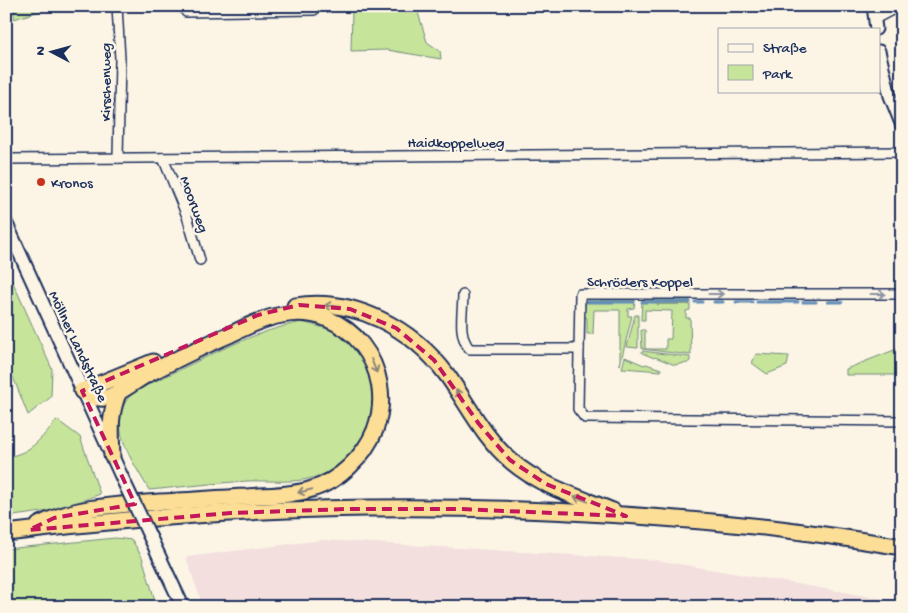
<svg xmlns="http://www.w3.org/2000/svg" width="908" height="613" viewBox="0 0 908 613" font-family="'Gochi Hand',sans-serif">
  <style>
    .built { fill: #f2dfde }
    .green { fill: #c7e49b; stroke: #718a7c }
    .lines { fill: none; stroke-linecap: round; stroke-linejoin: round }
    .stream { stroke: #648db7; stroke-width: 3 }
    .minor-casing { stroke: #1b2f5e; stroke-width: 12 }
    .tertiary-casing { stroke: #1b2f5e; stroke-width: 15 }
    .secondary-casing { stroke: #1b2f5e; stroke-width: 16 }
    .trunk-casing { stroke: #1b2f5e; stroke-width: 19 }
    .minor { stroke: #fcf5e5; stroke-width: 9 }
    .tertiary { stroke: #fcf5e5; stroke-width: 11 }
    .secondary { stroke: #fcf5e5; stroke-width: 12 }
    .trunk { stroke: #fdde96; stroke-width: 15 }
    .secondary-bridge-casing { stroke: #1b2f5e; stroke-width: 16; stroke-linecap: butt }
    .secondary-bridge { stroke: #fcf5e5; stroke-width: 12 }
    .oneway { stroke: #8c92a2 }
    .oneway2 { stroke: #8c867a }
    .marked { fill: none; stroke: #c2185b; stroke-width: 4; stroke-dasharray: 10 6; stroke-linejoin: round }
    .poi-dot { fill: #c8321e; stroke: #fcf5e5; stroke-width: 2 }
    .labels { text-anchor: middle; stroke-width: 5; stroke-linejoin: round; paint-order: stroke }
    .street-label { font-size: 15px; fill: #1b2f5e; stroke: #fcf5e5 }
    .poi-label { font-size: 15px; fill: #1b2f5e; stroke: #fcf5e5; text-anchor: start }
  </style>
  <rect width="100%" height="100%" fill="#fcf5e5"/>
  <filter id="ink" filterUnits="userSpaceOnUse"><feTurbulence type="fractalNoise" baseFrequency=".02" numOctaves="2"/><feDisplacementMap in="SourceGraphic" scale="10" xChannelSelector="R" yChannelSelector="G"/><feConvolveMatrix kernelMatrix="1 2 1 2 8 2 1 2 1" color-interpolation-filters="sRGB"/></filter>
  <g filter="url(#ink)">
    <path class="built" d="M 323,540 L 656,560 L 902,602 L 902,607 L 203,607 L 186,557 Z"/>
    <g class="green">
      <path d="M 14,6 L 44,6 L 50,8 L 14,19 Z"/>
      <path d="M 361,6 L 416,6 L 427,42 L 440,51 L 441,59 L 387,50 L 351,51 L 352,10 L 360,8 Z"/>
      <path d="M 6,267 L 52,369 L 51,397 L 28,415 L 6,359 Z"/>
      <path d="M 596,296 L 600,300 L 635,300 L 634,308 L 628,309 L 628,316 L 632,316 L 620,365 L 620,310 L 594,310 L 593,334 L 587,334 L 587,318 L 584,317 C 584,305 585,300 596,296 Z"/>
      <path d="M 642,300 L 690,300 L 690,304 L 657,304 L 690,304 L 690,310 L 686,311 L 686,318 L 690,318 L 691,355 L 642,349 L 641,330 L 645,330 L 645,349 L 666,349 L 666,339 L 671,339 L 672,311 L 645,310 L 645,320 L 641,320 Z"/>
      <path d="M 635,315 L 638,315 L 638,348 L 627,347 Z"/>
      <path d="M 301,322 C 331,329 347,333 363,361 C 365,366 369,372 371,378 C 377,410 373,427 352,452 C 345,460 337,469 326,473 C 301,485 274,480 247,481 C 215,483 182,487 149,490 C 137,468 115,439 121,413 C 122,407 126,400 130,396 C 142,386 163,378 177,371 C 218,351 257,331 301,322 Z"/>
      <path d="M 902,347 L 902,375 L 846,375 L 846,369 Z"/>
      <path d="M 642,351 L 690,357 L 690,361 L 686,364 L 685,363 L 675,365 L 655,357 L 654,358 L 642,353 Z"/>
      <path d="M 756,354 L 789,356 L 787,366 L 767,374 L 752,363 Z"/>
      <path d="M 625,357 L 644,365 L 646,364 L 661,369 L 661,371 L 622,368 Z"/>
      <path d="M 57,420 L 80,437 L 100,494 L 57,510 L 6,517 L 6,457 C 32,453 40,439 57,420 Z"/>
      <path d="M 115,538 L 132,540 L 142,557 L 157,607 L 6,607 L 6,549 Z"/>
    </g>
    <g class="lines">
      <g class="stream">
        <path d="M 588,302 L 634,302"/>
        <path d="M 642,302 L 690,302"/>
        <path d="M 695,302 L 702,302"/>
        <path d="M 714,302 L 723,302"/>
        <path d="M 736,302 L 752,302"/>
        <path d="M 757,302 L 798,302"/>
        <path d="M 803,302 L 816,302"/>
        <path d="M 828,302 L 842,302"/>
      </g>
      <g class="minor-casing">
        <g id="minor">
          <path d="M 117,6 L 120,59 L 118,158"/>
          <path d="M 186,12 L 314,10 L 314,6"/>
          <path d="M 875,19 L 890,11 L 902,8"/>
          <path d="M 163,158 L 187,216 L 200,260"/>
          <path d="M 10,159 L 902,152"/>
          <path d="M 902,294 L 580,294 L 578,409 L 585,418 L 902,421"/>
          <path d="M 463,295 C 463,311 457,336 470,349 L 579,349"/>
        </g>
      </g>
      <g class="tertiary-casing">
        <g id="tertiary">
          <path d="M 873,6 L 876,29"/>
          <path d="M 879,51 L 890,96 L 902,126"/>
        </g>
      </g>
      <g class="secondary-casing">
        <g id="secondary">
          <path d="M 6,223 L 124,482"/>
          <path d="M 151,539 L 183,607"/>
        </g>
      </g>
      <g class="trunk-casing">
        <g id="trunk">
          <path d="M 295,306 C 354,296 413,329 447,375 C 468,404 483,437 511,461 C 540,486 578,497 613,511"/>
          <path d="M 82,391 L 153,362"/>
          <path d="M 112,456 C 111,430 109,415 119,391"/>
          <path d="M 39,525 C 75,506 118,505 159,502 C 188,501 218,498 247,497 C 269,495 291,496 312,489 C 339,481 364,457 375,430 C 398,369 348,302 282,315 C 264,318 248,326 231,334 C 203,346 175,360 148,374 C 136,380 117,396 104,398 C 96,399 89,395 82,391"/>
          <path d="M 6,533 C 260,501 518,500 772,528 C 815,533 859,540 902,547"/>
        </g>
      </g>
      <use href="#minor" class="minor"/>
      <use href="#tertiary" class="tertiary"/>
      <use href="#secondary" class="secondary"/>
      <use href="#trunk" class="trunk"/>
      <g class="secondary-bridge-casing">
        <path id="secondary-bridge" d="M 124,482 L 151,539"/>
      </g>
      <use href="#secondary-bridge" class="secondary-bridge"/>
    </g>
    <defs><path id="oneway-shaft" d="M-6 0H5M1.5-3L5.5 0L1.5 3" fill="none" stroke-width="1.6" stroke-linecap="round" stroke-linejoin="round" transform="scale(1.25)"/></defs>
    <g class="oneway">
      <use href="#oneway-shaft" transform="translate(716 294)"/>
      <use href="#oneway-shaft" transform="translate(878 294)"/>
    </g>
    <g class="oneway2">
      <use href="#oneway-shaft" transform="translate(332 306) rotate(-174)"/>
      <use href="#oneway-shaft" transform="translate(374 366) rotate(68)"/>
      <use href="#oneway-shaft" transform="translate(460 396) rotate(-124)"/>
      <use href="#oneway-shaft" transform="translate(305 491) rotate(167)"/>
      <use href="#oneway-shaft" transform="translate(581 499) rotate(-159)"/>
    </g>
  </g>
  <path class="marked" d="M 299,305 L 350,309 L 396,328 L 434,360 L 479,424 L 510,460 L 546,484 L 626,516 L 459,509 L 347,509 L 231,513 L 29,530 L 54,518 L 135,504 L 82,391 L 258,315 Z"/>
  <circle class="poi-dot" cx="41" cy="182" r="5"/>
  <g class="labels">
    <g class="street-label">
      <text transform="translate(105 82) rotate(-90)" y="5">Kirschenweg</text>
      <text x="456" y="147">Haidkoppelweg</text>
      <text transform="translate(195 204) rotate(70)" y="5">Moorweg</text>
      <text x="640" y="286">Schröders Koppel</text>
      <text transform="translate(79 346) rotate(65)" y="5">Möllner Landstraße</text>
    </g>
    <g class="poi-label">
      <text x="51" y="187">Kronos</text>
    </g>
  </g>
  <rect width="908" height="613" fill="none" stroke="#fcf5e5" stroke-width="25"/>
  <rect x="12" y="12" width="883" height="588" fill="none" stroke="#1b2f5e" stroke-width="2" filter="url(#ink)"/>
  <rect x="718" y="28" width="162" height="65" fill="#fcf5e5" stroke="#a2a6af"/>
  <rect x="728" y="44" width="25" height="8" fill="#fcf5e5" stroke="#a2a6af"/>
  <text x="763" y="52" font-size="15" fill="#1b2f5e">Straße</text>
  <rect x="728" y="65" width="25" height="15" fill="#c7e49b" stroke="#a2a6af"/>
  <text x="763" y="78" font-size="15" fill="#1b2f5e">Park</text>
  <g transform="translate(52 52) rotate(276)" stroke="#fcf5e5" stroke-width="4" paint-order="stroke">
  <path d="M0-4L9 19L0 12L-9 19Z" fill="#1b2f5e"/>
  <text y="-8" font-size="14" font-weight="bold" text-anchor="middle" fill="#1b2f5e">N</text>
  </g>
</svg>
